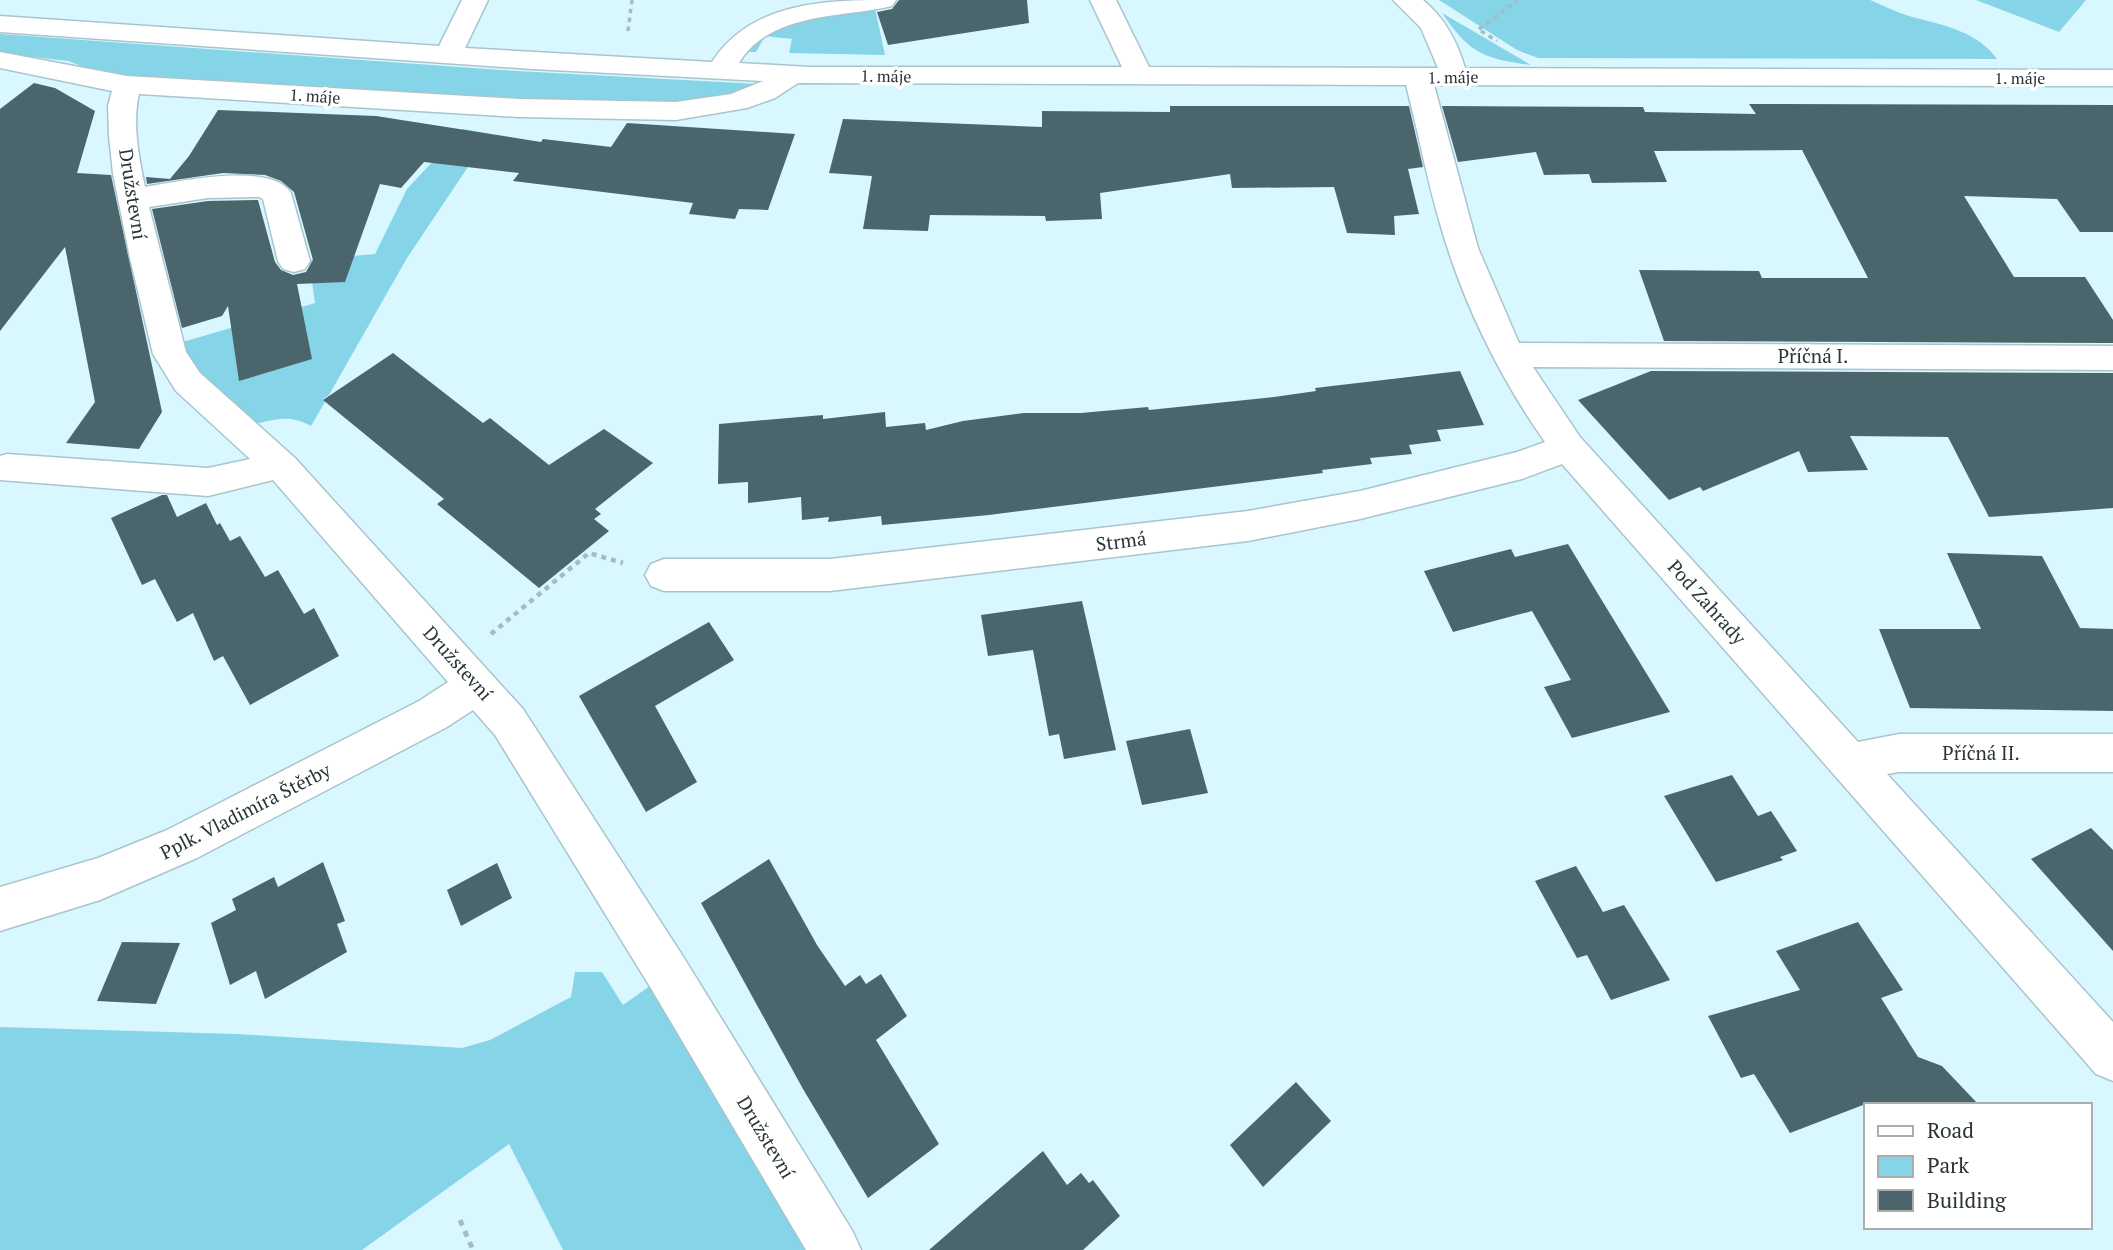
<svg xmlns="http://www.w3.org/2000/svg" width="2113" height="1250" viewBox="0 0 2113 1250" font-family="'PT Serif',serif">
  <style>
    .green { fill: #86d4e7 }
    .building { fill: #4b656c }
    .lines { fill: none; stroke-linecap: round; stroke-linejoin: round }
    .minor-casing { stroke: #a8c5cd; stroke-width: 3 }
    .path-far2 { stroke: #a3bbc2; stroke-width: 3.5; stroke-dasharray: 4.5 4.5; stroke-linecap: butt }
    .path-far1 { stroke: #a3bbc2; stroke-width: 4.5; stroke-dasharray: 5 5; stroke-linecap: butt }
    .path { stroke: #a3bbc2; stroke-width: 5; stroke-dasharray: 6 6; stroke-linecap: butt }
    .minor { fill: #fff; fill-rule: evenodd }
    .labels { text-anchor: middle; stroke-width: 7; stroke-linejoin: round; paint-order: stroke }
    .far-street-label { font-size: 16px; fill: #293538; stroke: #fff }
    .street-label { font-size: 19px; fill: #293538; stroke: #fff }
  </style>
  <rect width="100%" height="100%" fill="#d9f7ff"/>
  <g class="green">
    <path d="M 1439,0 L 1870,0 C 1884,6 1900,14 1916,18 C 1945,25 1979,33 1997,59 L 1538,58 L 1517,50 Z"/>
    <path d="M 1976,0 L 2086,0 L 2059,32 Z"/>
    <path d="M 875,8 L 885,55 L 789,53 L 792,39 L 765,36 L 756,52 L 748,52 L 746,46 L 786,24 Z"/>
    <path d="M 1442,13 L 1531,65 C 1484,59 1469,53 1442,13 Z"/>
    <path d="M 0,34 L 501,70 L 758,84 L 757,88 L 706,102 L 631,104 L 121,77 L 101,73 L 68,61 L 0,53 Z"/>
    <path d="M 463,129 L 490,134 L 407,258 L 329,395 L 323,399 L 325,402 L 311,426 C 291,414 274,419 252,425 L 198,378 L 183,342 L 315,303 L 309,260 L 375,254 L 407,189 Z"/>
    <path d="M 575,972 L 602,972 L 623,1005 L 654,983 L 817,1250 L 563,1250 L 509,1144 L 362,1250 L 0,1250 L 0,1027 L 236,1034 L 462,1048 L 490,1040 L 571,997 Z"/>
  </g>
  <g class="building">
    <path d="M 899,0 L 1027,0 L 1029,23 L 888,45 L 877,12 L 892,9 Z"/>
    <path d="M 34,83 L 55,88 L 95,111 L 77,173 L 111,175 L 162,412 L 139,449 L 66,443 L 95,402 L 65,247 L 0,331 L 0,109 Z"/>
    <path d="M 1749,104 L 2113,105 L 2113,232 L 2080,232 L 2057,199 L 1964,196 L 2014,277 L 2085,277 L 2113,320 L 2113,343 L 1664,341 L 1639,270 L 1759,271 L 1762,278 L 1868,278 L 1802,150 L 1654,151 L 1667,182 L 1592,183 L 1589,174 L 1544,175 L 1536,152 L 1458,162 L 1442,106 L 1643,107 L 1645,112 L 1756,114 Z"/>
    <path d="M 1170,106 L 1409,106 L 1423,167 L 1408,169 L 1419,214 L 1394,216 L 1395,235 L 1347,233 L 1334,187 L 1232,188 L 1230,174 L 1100,193 L 1102,219 L 1046,221 L 1045,216 L 930,215 L 928,231 L 863,229 L 872,176 L 829,173 L 843,119 L 1042,127 L 1042,111 L 1170,112 Z"/>
    <path d="M 218,110 L 376,116 L 541,142 L 543,139 L 611,147 L 627,123 L 795,134 L 768,210 L 739,209 L 735,219 L 689,214 L 693,203 L 513,181 L 519,173 L 424,162 L 401,188 L 380,184 L 345,282 L 297,284 L 312,359 L 239,381 L 228,306 L 222,316 L 182,328 L 152,209 L 208,201 L 258,200 L 275,262 L 281,270 L 293,275 L 306,272 L 313,260 L 294,192 L 281,181 L 265,175 L 223,173 L 147,184 L 146,177 L 170,179 L 189,156 Z"/>
    <path d="M 393,353 L 483,423 L 490,418 L 549,465 L 604,429 L 653,463 L 595,509 L 601,514 L 594,519 L 609,531 L 539,588 L 437,504 L 444,499 L 323,400 Z"/>
    <path d="M 1460,371 L 1484,425 L 1437,430 L 1441,441 L 1409,445 L 1412,454 L 1370,458 L 1372,464 L 1322,470 L 1323,473 L 989,515 L 882,525 L 881,516 L 828,522 L 829,517 L 802,520 L 801,497 L 748,503 L 748,482 L 718,484 L 719,424 L 823,415 L 823,419 L 885,412 L 886,427 L 925,423 L 926,430 L 963,421 L 1024,413 L 1081,413 L 1148,407 L 1149,410 L 1274,397 L 1316,391 L 1315,388 Z"/>
    <path d="M 1651,371 L 2113,373 L 2113,508 L 1989,517 L 1948,437 L 1850,436 L 1868,470 L 1808,472 L 1799,451 L 1703,491 L 1700,487 L 1669,500 L 1578,400 Z"/>
    <path d="M 162,495 L 167,495 L 177,517 L 206,503 L 217,525 L 220,523 L 230,541 L 240,536 L 265,577 L 278,570 L 304,614 L 314,608 L 339,656 L 250,705 L 223,656 L 214,661 L 193,613 L 177,622 L 155,579 L 142,585 L 111,518 Z"/>
    <path d="M 1568,544 L 1598,594 L 1670,712 L 1572,738 L 1544,687 L 1571,680 L 1532,611 L 1453,632 L 1424,571 L 1511,549 L 1515,557 Z"/>
    <path d="M 1947,553 L 2042,556 L 2080,628 L 2113,629 L 2113,711 L 1910,708 L 1879,629 L 1981,629 Z"/>
    <path d="M 1082,601 L 1116,750 L 1064,759 L 1059,734 L 1049,736 L 1033,650 L 988,656 L 981,615 Z"/>
    <path d="M 709,622 L 734,660 L 655,706 L 697,782 L 646,812 L 579,696 Z"/>
    <path d="M 1190,729 L 1208,793 L 1142,805 L 1126,741 Z"/>
    <path d="M 1732,775 L 1758,816 L 1771,811 L 1797,851 L 1780,857 L 1783,860 L 1716,882 L 1664,796 Z"/>
    <path d="M 2091,828 L 2113,850 L 2113,951 L 2031,859 Z"/>
    <path d="M 769,859 L 817,945 L 845,986 L 860,975 L 866,984 L 881,974 L 907,1016 L 876,1040 L 939,1144 L 868,1198 L 803,1089 L 701,903 Z"/>
    <path d="M 323,862 L 345,921 L 337,924 L 347,952 L 265,999 L 256,971 L 230,985 L 211,923 L 236,910 L 232,899 L 274,877 L 278,887 Z"/>
    <path d="M 497,863 L 512,898 L 461,926 L 447,890 Z"/>
    <path d="M 1576,866 L 1603,912 L 1624,905 L 1670,980 L 1611,1000 L 1587,955 L 1577,958 L 1535,881 Z"/>
    <path d="M 1858,922 L 1903,990 L 1881,998 L 1918,1057 L 1942,1066 L 1979,1105 L 1863,1105 L 1790,1133 L 1754,1074 L 1741,1078 L 1708,1016 L 1800,990 L 1776,951 Z"/>
    <path d="M 122,942 L 180,943 L 156,1004 L 97,1001 Z"/>
    <path d="M 1296,1082 L 1331,1121 L 1263,1187 L 1230,1145 Z"/>
    <path d="M 1043,1151 L 1067,1185 L 1081,1173 L 1089,1183 L 1093,1180 L 1120,1216 L 1083,1250 L 929,1250 Z"/>
  </g>
  <g class="lines">
    <g class="minor-casing">
      <path id="minor" d="M 462,0 L 488,0 L 465,48 L 712,62 C 752,0 830,0 896,0 L 892,6 C 841,18 770,12 739,63 L 809,67 L 1122,67 L 1090,0 L 1116,0 L 1149,67 L 1438,68 L 1421,28 L 1393,0 L 1423,0 C 1445,18 1457,41 1465,68 L 2113,70 L 2113,86 L 1434,85 L 1478,248 L 1519,343 L 2113,346 L 2113,370 L 1533,367 L 1580,437 L 1858,742 L 1899,734 L 2113,734 L 2113,772 L 1899,772 L 1887,774 L 2113,1022 L 2113,1081 L 2096,1074 L 1562,464 L 1522,479 L 1360,519 L 1248,541 L 830,591 L 664,591 L 651,586 L 645,575 L 651,564 L 664,559 L 830,559 L 1248,511 L 1360,491 L 1517,452 L 1545,442 C 1498,375 1461,299 1439,220 C 1426,176 1418,130 1406,85 L 798,83 L 775,98 L 747,108 L 676,120 L 519,117 L 139,94 C 132,124 139,158 145,187 C 178,182 271,161 291,193 L 310,261 L 305,269 L 294,272 L 283,269 L 278,261 L 263,199 L 259,197 L 208,198 L 149,207 L 186,352 L 200,373 L 295,458 L 523,709 L 684,958 L 853,1232 L 861,1250 L 806,1250 L 652,990 L 495,735 L 473,710 L 447,727 L 197,858 L 100,900 L 0,931 L 0,887 L 98,858 L 167,830 L 419,701 L 448,682 L 273,480 L 208,496 L 0,480 L 0,456 L 7,454 L 208,468 L 250,459 L 176,391 L 153,354 L 130,258 L 113,174 L 109,136 L 108,106 L 112,91 L 0,68 L 0,52 L 127,76 L 519,99 L 676,102 L 731,94 L 763,81 L 532,69 L 0,32 L 0,16 L 439,46 Z"/>
    </g>
    <g class="path-far2">
      <path d="M 1479,29 L 1518,0"/>
      <path d="M 628,31 L 632,0"/>
      <path d="M 1481,31 L 1497,41"/>
    </g>
    <path class="path-far1" d="M 491,634 L 589,553 L 623,563"/>
    <path class="path" d="M 460,1220 L 473,1250"/>
    <use href="#minor" class="minor"/>
  </g>
  <g class="labels">
    <g class="far-street-label">
      <text transform="translate(886 76) rotate(1)" y="6">1. máje</text>
      <text transform="translate(1453 77) rotate(-1)" y="6">1. máje</text>
      <text x="2020" y="84">1. máje</text>
      <text transform="translate(315 96) rotate(4)" y="6">1. máje</text>
    </g>
    <g class="street-label">
      <text transform="translate(133 194) rotate(81)" y="7">Družstevní</text>
      <text x="1813" y="363">Příčná I.</text>
      <text transform="translate(1121 541) rotate(-7)" y="7">Strmá</text>
      <text transform="translate(1707 602) rotate(48)" y="7">Pod Zahrady</text>
      <text transform="translate(458 663) rotate(48)" y="7">Družstevní</text>
      <text x="1981" y="760">Příčná II.</text>
      <text transform="translate(245 811) rotate(-27)" y="7">Pplk. Vladimíra Štěrby</text>
      <text transform="translate(766 1137) rotate(59)" y="7">Družstevní</text>
    </g>
  </g>
  <rect x="1864" y="1103" width="228" height="126" fill="#ffffff" stroke="#a9aeaf" stroke-width="2"/>
  <rect x="1878" y="1126" width="35" height="10" fill="#ffffff" stroke="#a9aeaf" stroke-width="2"/>
  <text x="1927" y="1138" font-size="21" fill="#293538">Road</text>
  <rect x="1878" y="1156" width="35" height="21" fill="#86d4e7" stroke="#a9aeaf" stroke-width="2"/>
  <text x="1927" y="1173" font-size="21" fill="#293538">Park</text>
  <rect x="1878" y="1190" width="35" height="21" fill="#4b656c" stroke="#a9aeaf" stroke-width="2"/>
  <text x="1927" y="1208" font-size="21" fill="#293538">Building</text>
</svg>
